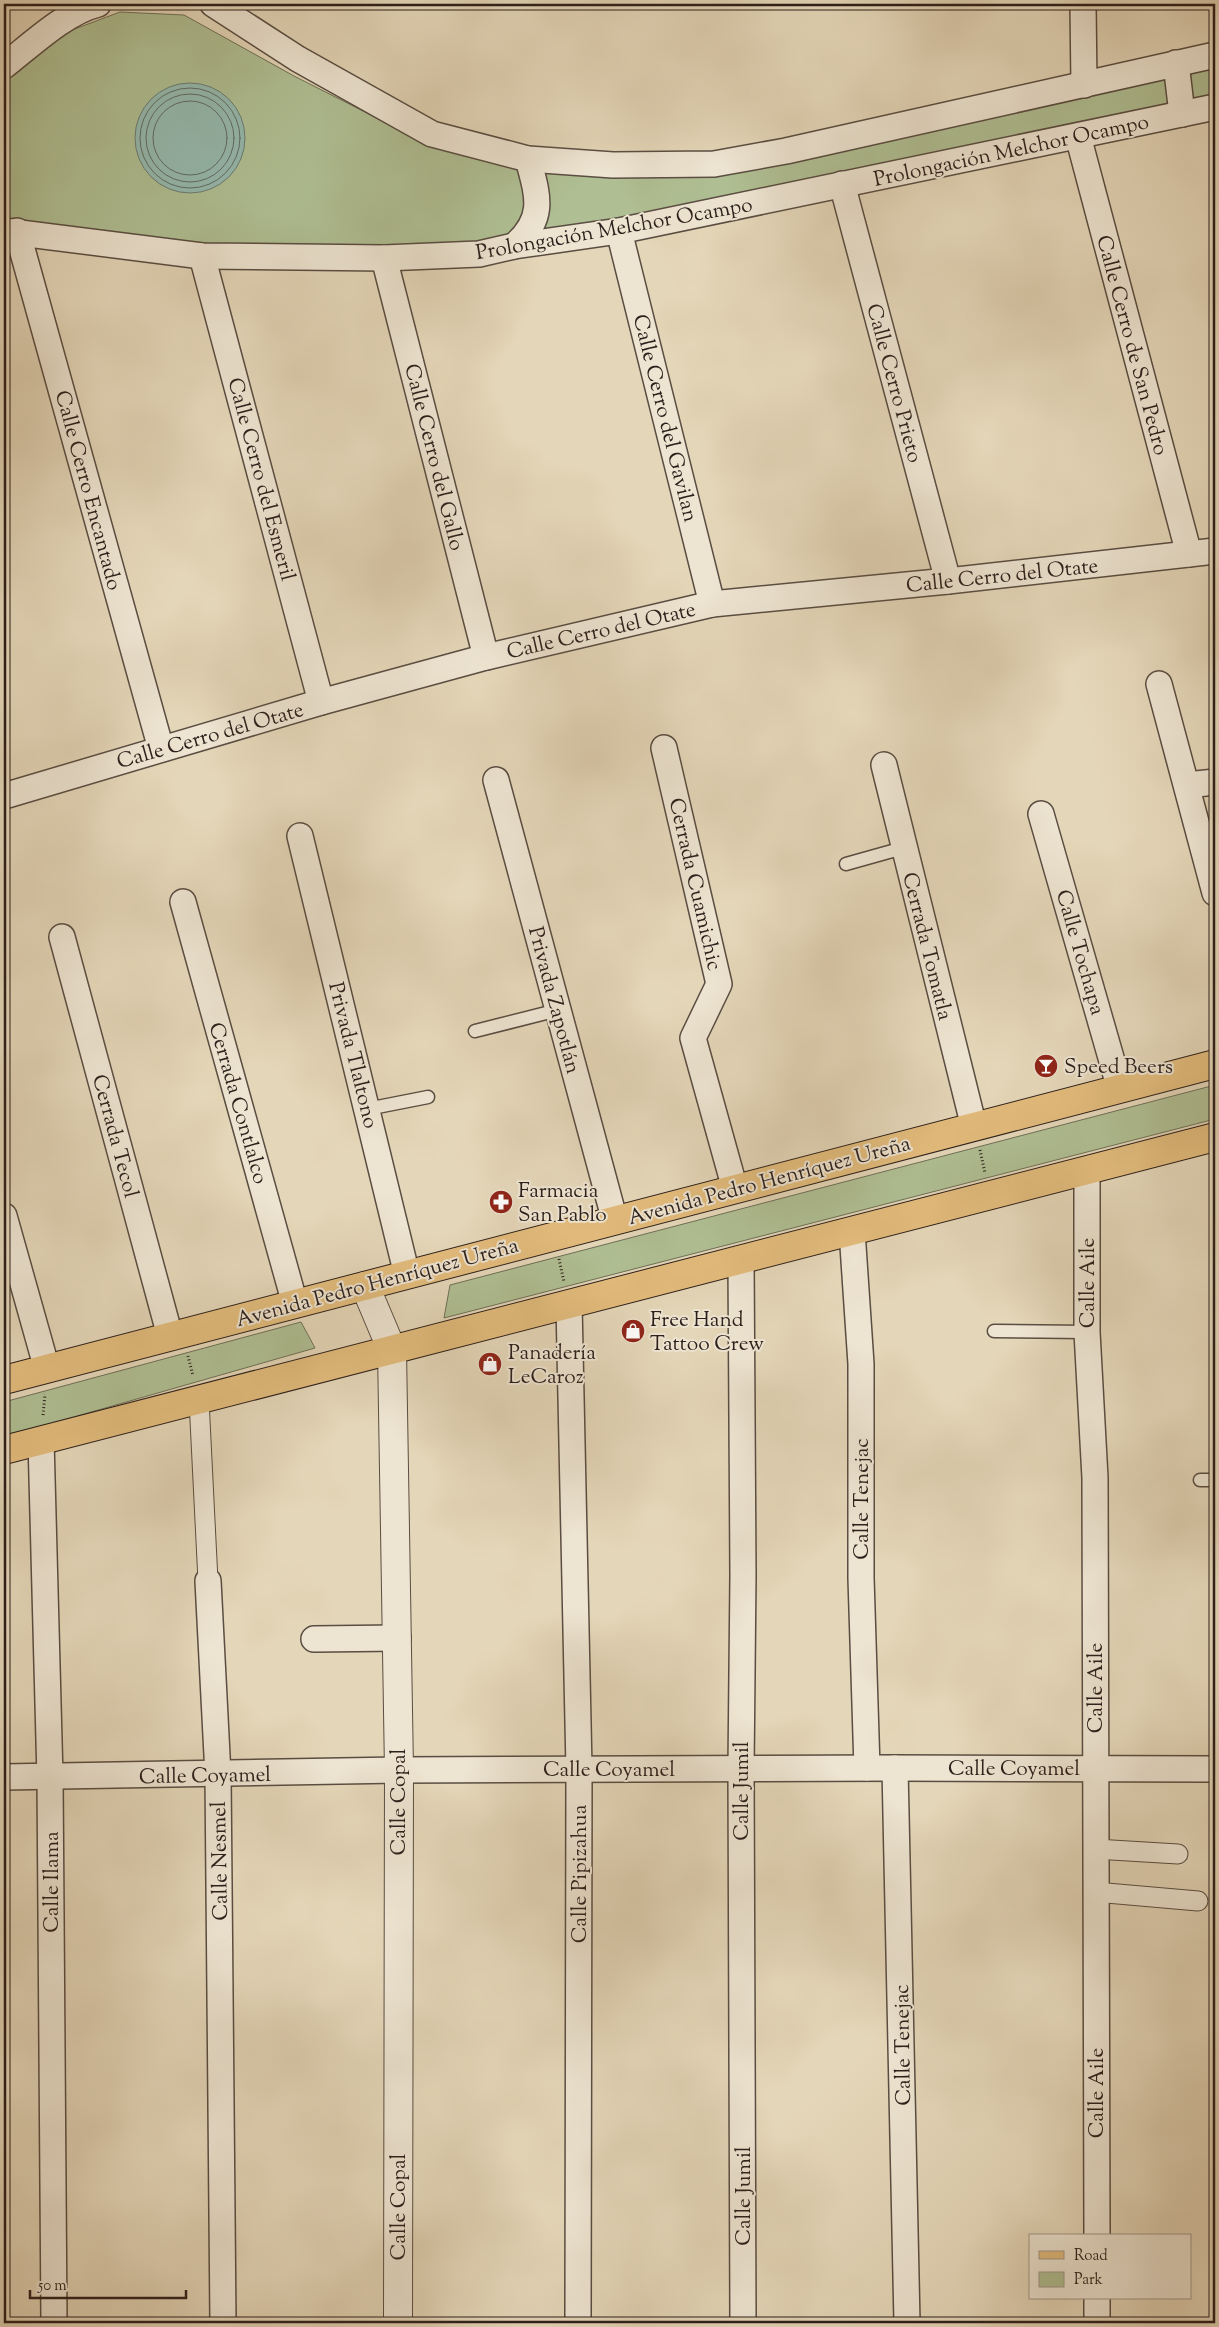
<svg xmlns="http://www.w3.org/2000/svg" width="1219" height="2327" viewBox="0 0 1219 2327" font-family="'Sorts Mill Goudy',serif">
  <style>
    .green { fill: #afbf93; stroke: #6e6f57 }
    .water { fill: #95b9ad; stroke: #6b7b73 }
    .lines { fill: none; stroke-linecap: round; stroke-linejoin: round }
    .shore { stroke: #606c64; stroke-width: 1 }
    .service-casing { stroke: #5a4d42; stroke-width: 15 }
    .pedestrian-casing { stroke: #5a4d42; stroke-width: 21 }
    .minor-casing { stroke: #5a4d42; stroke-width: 28 }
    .tertiary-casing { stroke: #5a4d42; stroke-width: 30 }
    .primary-casing { stroke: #2c1f1b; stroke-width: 30 }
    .path { stroke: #2c1f1b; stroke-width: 3; stroke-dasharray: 1 2.5; stroke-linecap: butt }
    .service { stroke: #ede4d1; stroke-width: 12 }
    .pedestrian { stroke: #ede4d1; stroke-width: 19 }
    .minor { stroke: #ede4d1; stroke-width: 25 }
    .tertiary { stroke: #ede4d1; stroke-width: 28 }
    .primary { stroke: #e2bb7c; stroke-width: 28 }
    .labels { text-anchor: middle; stroke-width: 4; stroke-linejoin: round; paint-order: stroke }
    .street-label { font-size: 21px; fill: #2c1f1b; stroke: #ede4d1 }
    .poi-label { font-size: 21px; fill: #2c1f1b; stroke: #ede4d1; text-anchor: start }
  </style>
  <rect width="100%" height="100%" fill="#e4d6b8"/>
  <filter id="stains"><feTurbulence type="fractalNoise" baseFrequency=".004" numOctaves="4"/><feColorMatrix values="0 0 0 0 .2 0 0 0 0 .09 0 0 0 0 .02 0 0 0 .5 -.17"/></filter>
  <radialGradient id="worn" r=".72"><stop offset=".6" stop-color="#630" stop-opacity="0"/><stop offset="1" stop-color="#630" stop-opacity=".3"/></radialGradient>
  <g class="green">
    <path d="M 120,12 L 184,15 L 294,76 L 430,145 L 718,170 L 1215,57 L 1215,100 L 842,180 L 487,243 L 385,247 L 202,248 L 21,220 L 4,220 L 4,80 L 64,33 Z"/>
    <path d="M 1215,1085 L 1215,1119 L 444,1318 L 450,1285 Z"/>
    <path d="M 301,1322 L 315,1348 L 4,1437 L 4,1402 Z"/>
  </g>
  <circle class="water" cx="190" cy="138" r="55"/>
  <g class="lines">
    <g class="shore">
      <circle cx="190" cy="138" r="50"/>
      <circle cx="190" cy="138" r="44"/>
      <circle cx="190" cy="138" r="37"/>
    </g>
    <g class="service-casing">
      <g id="service">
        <path d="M 846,864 L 903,848"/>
        <path d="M 475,1031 L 558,1010"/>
        <path d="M 367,1109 L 428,1097"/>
        <path d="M 994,1331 L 1087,1332"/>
        <path d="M 1200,1480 L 1215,1480"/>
      </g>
    </g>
    <g class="pedestrian-casing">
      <g id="pedestrian">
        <path d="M 199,1400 L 208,1581"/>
        <path d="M 1095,1849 L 1178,1854"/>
        <path d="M 1095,1892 L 1198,1901"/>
      </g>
    </g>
    <g class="minor-casing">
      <g id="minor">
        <path d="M 213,4 L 298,59 L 432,134 L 528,159 L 613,165 L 714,164 L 786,151 L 1215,55"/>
        <path d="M 1083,4 L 1084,85"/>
        <path d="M 1176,63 L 1182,114"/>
        <path d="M 4,66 C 30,46 65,12 98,4"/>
        <path d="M 1078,136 L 1189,554"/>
        <path d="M 842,184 L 948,581"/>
        <path d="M 4,231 L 202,256 L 384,258 L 479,254 L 514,246 L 619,231 L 1215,107"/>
        <path d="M 17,231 L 161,749"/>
        <path d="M 619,231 L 712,604"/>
        <path d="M 514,246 C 546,218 538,196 528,159"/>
        <path d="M 202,256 L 321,702"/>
        <path d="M 384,258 L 486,657"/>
        <path d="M 1159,684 L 1215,893"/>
        <path d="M 664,748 L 719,984 L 693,1038 L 735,1189"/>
        <path d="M 884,765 L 974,1127"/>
        <path d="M 496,780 L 615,1221"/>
        <path d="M 1187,785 L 1215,782"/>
        <path d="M 4,796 L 321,702 L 486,657 L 712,604 L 948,581 L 1215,551"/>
        <path d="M 1041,814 L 1120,1089"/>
        <path d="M 300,836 L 407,1275"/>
        <path d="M 183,902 L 295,1304"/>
        <path d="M 62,937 L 170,1336"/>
        <path d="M 1087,1170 L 1087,1332 L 1095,1478 L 1097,2236"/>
        <path d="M 4,1216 L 47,1369"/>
        <path d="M 852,1231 L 861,1364 L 861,1578 L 867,1768"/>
        <path d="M 741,1260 L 743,1575 L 741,1769 L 743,2323"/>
        <path d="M 569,1304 L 579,1769 L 578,2323"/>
        <path d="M 41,1440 L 50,1778 L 54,2323"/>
        <path d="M 208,1581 L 218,1775 L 223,2323"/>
        <path d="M 314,1639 L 398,1638"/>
        <path d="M 895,1768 L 907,2323"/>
        <path d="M 4,1777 L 399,1770 L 895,1768 L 1215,1769"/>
        <path d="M 1097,2298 L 1097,2323"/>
      </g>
    </g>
    <g class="tertiary-casing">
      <path id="tertiary" d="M 365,1286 L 392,1350 L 399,1770 L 398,2323"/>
    </g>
    <g class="primary-casing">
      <g id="primary">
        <path d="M 4,1380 L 1215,1064"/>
        <path d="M 4,1450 L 1215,1137"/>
      </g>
    </g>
    <g class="path">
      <path d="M 980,1150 L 985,1173"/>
      <path d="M 559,1259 L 564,1282"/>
      <path d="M 188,1356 L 193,1376"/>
      <path d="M 43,1415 L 45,1394"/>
    </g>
    <use href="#service" class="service"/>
    <use href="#pedestrian" class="pedestrian"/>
    <use href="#minor" class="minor"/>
    <use href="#tertiary" class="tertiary"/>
    <use href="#primary" class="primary"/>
  </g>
  <defs>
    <g id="bar-disc" transform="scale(1.25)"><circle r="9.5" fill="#8f2418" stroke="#ede4d1"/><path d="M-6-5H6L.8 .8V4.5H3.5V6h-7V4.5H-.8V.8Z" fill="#fff"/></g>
    <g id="pharmacy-disc" transform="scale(1.25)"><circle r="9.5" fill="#8f2418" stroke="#ede4d1"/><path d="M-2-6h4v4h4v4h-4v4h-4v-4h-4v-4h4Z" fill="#fff"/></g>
    <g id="shop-disc" transform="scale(1.25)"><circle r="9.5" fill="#8f2418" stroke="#ede4d1"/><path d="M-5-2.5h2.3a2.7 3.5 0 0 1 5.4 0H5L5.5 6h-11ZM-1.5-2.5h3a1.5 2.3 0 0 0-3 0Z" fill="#fff"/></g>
  </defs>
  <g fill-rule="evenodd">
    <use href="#bar-disc" x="1046" y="1066"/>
    <use href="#pharmacy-disc" x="501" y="1202"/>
    <use href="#shop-disc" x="633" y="1331"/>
    <use href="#shop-disc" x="490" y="1364"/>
  </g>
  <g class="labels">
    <g class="street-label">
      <text transform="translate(1011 150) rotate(-12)" y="7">Prolongación Melchor Ocampo</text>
      <text transform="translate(614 228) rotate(-10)" y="7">Prolongación Melchor Ocampo</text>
      <text transform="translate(1133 345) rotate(75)" y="7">Calle Cerro de San Pedro</text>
      <text transform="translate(895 383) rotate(75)" y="7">Calle Cerro Prieto</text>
      <text transform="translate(666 418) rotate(76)" y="7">Calle Cerro del Gavilan</text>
      <text transform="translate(435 457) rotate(76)" y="7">Calle Cerro del Gallo</text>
      <text transform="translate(262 479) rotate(75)" y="7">Calle Cerro del Esmeril</text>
      <text transform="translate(89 490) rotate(75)" y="7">Calle Cerro Encantado</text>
      <text transform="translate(1002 575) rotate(-6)" y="7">Calle Cerro del Otate</text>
      <text transform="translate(601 630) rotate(-13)" y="7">Calle Cerro del Otate</text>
      <text transform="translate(210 735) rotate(-16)" y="7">Calle Cerro del Otate</text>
      <text transform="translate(696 884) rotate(77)" y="7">Cerrada Cuamichic</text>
      <text transform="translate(928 946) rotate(76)" y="7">Cerrada Tomatla</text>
      <text transform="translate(1081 952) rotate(74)" y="7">Calle Tochapa</text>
      <text transform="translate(555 1000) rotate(75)" y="7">Privada Zapotlán</text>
      <text transform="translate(354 1055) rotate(76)" y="7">Privada Tlaltono</text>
      <text transform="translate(239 1103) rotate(74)" y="7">Cerrada Contlalco</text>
      <text transform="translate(116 1136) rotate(75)" y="7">Cerrada Tecol</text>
      <text transform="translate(769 1180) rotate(-15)" y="7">Avenida Pedro Henríquez Ureña</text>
      <text transform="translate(377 1282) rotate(-15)" y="7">Avenida Pedro Henríquez Ureña</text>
      <text transform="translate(1087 1283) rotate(-90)" y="7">Calle Aile</text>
      <text transform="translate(861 1499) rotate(-90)" y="7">Calle Tenejac</text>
      <text transform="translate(1095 1688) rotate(-90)" y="7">Calle Aile</text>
      <text x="1014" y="1775">Calle Coyamel</text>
      <text x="609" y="1776">Calle Coyamel</text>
      <text transform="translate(205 1775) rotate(-1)" y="7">Calle Coyamel</text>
      <text transform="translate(741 1791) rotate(-90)" y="7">Calle Jumil</text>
      <text transform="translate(398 1802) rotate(-90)" y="7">Calle Copal</text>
      <text transform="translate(219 1861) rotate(-91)" y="7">Calle Nesmel</text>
      <text transform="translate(579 1874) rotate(-90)" y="7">Calle Pipizahua</text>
      <text transform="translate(51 1882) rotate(-90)" y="7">Calle Ilama</text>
      <text transform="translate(902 2045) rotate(-91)" y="7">Calle Tenejac</text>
      <text transform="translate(1096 2093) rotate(-90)" y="7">Calle Aile</text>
      <text transform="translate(743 2196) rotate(-90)" y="7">Calle Jumil</text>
      <text transform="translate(398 2207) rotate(-90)" y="7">Calle Copal</text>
    </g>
    <g class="poi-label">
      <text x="1064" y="1073">Speed Beers</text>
      <text x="518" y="1197">Farmacia<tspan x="518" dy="24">San Pablo</tspan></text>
      <text x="650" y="1326">Free Hand<tspan x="650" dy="24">Tattoo Crew</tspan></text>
      <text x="508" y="1359">Panadería<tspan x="508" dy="24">LeCaroz</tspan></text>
    </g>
  </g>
  <rect width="1219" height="2327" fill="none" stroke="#e4d6b8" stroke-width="20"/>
  <rect x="5" y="5" width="1209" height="2317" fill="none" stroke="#2c1f1b" stroke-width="2.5"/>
  <rect x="10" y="10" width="1199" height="2307" fill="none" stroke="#2c1f1b"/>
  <rect x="1029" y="2234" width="162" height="65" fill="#ede4d1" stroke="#a09588"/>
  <rect x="1039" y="2251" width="25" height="8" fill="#e2bb7c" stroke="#a09588"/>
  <text x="1074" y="2260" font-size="15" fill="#2c1f1b">Road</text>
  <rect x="1039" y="2272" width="25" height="15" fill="#afbf93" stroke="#a09588"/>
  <text x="1074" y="2284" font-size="15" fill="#2c1f1b">Park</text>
  <path d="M30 2290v8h156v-8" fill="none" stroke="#2c1f1b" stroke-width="2.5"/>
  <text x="38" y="2290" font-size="15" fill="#2c1f1b" stroke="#ede4d1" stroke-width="4" paint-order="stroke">50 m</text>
  <rect width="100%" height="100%" filter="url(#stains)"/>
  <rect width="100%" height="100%" fill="url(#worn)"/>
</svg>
